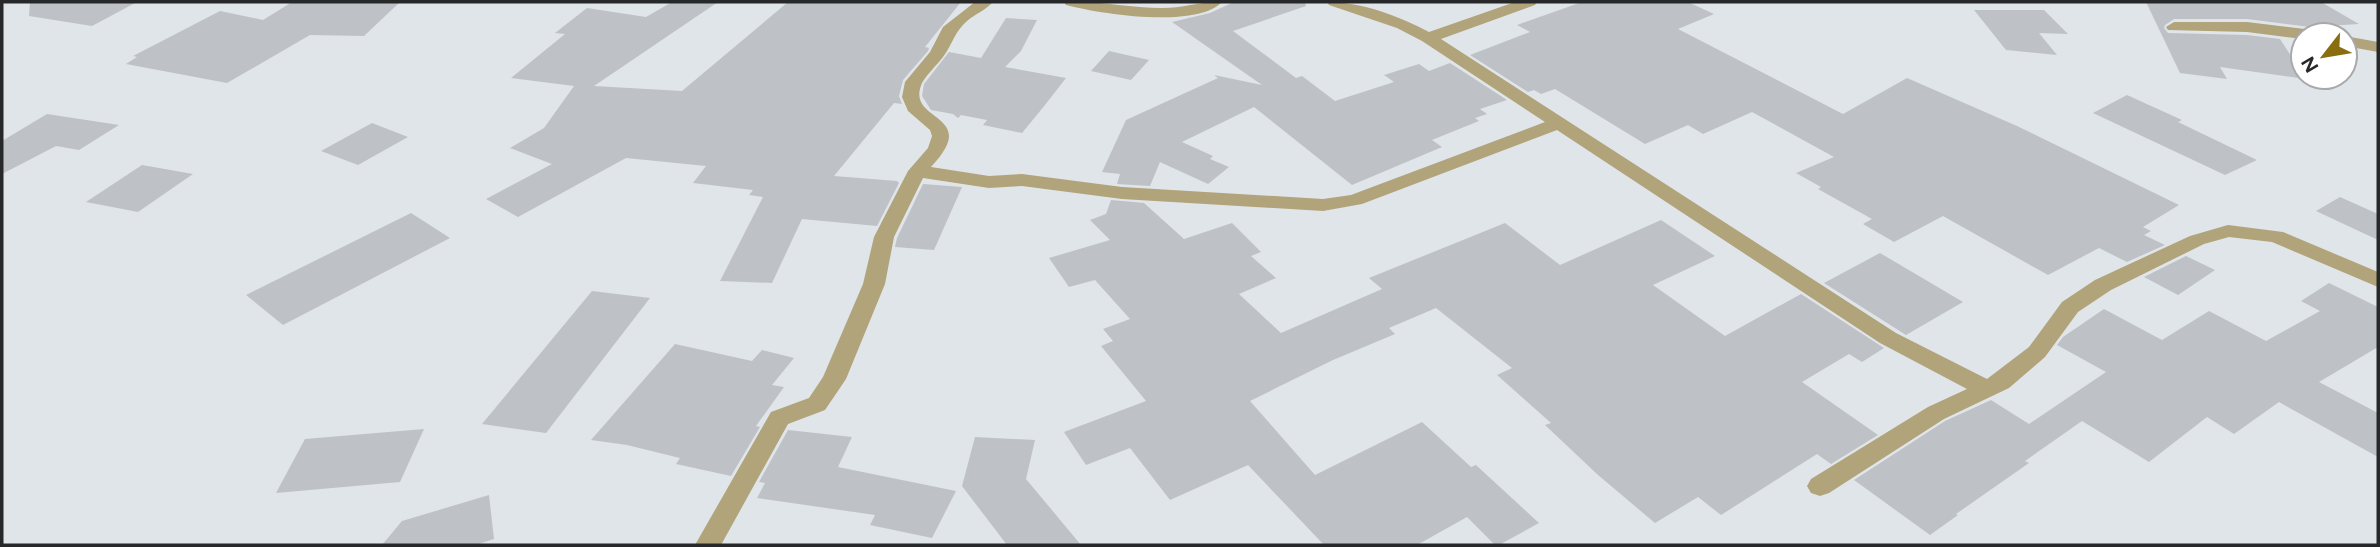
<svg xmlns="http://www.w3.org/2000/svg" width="2380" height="547" viewBox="0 0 2380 547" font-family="Figtree,sans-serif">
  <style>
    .building { fill: #bec2c7 }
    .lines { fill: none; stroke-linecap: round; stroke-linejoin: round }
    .minor { fill: #b1a37a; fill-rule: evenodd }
  </style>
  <rect width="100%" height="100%" fill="#e0e5ea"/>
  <g class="building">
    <path d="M 30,2 L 137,2 L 92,26 L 29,16 Z"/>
    <path d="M 292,2 L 400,2 L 364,36 L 310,35 L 227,83 L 126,64 L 137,57 L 133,56 L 220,11 L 263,20 Z"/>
    <path d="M 672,2 L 718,2 L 594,86 L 682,91 L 788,2 L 961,2 L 925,47 L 929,48 L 928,51 L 903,80 L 899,96 L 902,104 L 894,103 L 834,176 L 897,181 L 899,183 L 877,226 L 802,219 L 772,283 L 720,281 L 763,197 L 749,195 L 753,190 L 693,183 L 706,166 L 626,158 L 518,217 L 486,199 L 552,164 L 510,148 L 544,128 L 574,86 L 511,78 L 565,34 L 555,33 L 587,8 L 646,17 Z"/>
    <path d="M 1234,2 L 1305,2 L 1306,6 L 1233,31 L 1296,78 L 1302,76 L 1335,101 L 1394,82 L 1384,75 L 1419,64 L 1429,71 L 1450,63 L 1507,100 L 1480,109 L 1487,114 L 1475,118 L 1479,121 L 1432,140 L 1442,147 L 1352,185 L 1254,107 L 1182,142 L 1213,156 L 1210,159 L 1229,167 L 1208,184 L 1160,162 L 1150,186 L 1117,184 L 1120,174 L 1102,172 L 1126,120 L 1218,78 L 1214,75 L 1262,85 L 1172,22 L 1210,13 Z"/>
    <path d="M 1582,2 L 1688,2 L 1714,14 L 1678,29 L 1843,114 L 1907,78 L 2017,126 L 2179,205 L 2143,227 L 2151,231 L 2144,235 L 2165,245 L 2127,262 L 2099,248 L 2048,275 L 1943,216 L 1894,242 L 1863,224 L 1872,219 L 1818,189 L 1821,187 L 1796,173 L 1834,157 L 1752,112 L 1703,134 L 1688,125 L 1645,144 L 1555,89 L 1541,94 L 1534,90 L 1528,92 L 1470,55 L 1530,32 L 1517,25 Z"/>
    <path d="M 2146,2 L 2321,2 L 2359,24 L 2310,27 L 2247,19 L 2174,19 L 2165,25 L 2164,28 L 2168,33 L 2247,35 L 2280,39 L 2306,79 L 2220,67 L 2227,79 L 2180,73 Z"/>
    <path d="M 1974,10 L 2044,10 L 2068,34 L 2039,33 L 2057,55 L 2006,50 Z"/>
    <path d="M 1006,18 L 1037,20 L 1021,51 L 1005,67 L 1066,78 L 1045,105 L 1022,133 L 983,125 L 987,120 L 961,115 L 958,118 L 953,114 L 931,110 L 922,96 L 924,84 L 949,52 L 981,58 Z"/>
    <path d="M 1109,51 L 1149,60 L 1131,80 L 1091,71 Z"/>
    <path d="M 2127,95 L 2182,120 L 2178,122 L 2257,160 L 2225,175 L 2093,113 Z"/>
    <path d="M 47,114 L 119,125 L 79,150 L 56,146 L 2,174 L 2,141 Z"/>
    <path d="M 372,123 L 408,137 L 358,165 L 321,151 Z"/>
    <path d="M 142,165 L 193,174 L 138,212 L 86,202 Z"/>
    <path d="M 923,184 L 962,187 L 934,250 L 895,247 L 897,238 Z"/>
    <path d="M 2340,197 L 2378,214 L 2378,240 L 2316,211 Z"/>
    <path d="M 1111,200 L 1144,203 L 1184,239 L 1232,223 L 1261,252 L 1251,256 L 1276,278 L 1239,294 L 1281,333 L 1382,289 L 1369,278 L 1505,223 L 1560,265 L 1661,220 L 1715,256 L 1653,285 L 1725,336 L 1801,294 L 1884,348 L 1862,362 L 1849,354 L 1802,382 L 1878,435 L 1831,464 L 1817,454 L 1721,515 L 1698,497 L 1655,523 L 1598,475 L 1545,425 L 1551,423 L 1497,375 L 1512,368 L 1436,308 L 1389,328 L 1395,334 L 1333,360 L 1250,401 L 1315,475 L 1422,422 L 1471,467 L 1476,465 L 1539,523 L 1499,545 L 1495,545 L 1467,517 L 1417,545 L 1324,545 L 1248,465 L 1170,500 L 1130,448 L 1086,465 L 1064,432 L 1146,401 L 1101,346 L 1113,341 L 1103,329 L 1130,319 L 1095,280 L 1069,287 L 1049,258 L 1110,240 L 1090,220 L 1106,214 Z"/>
    <path d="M 411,213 L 450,238 L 283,325 L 246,295 Z"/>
    <path d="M 1880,253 L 1963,302 L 1906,335 L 1824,283 Z"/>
    <path d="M 2186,256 L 2215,270 L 2178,295 L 2144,277 Z"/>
    <path d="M 2329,283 L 2378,307 L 2378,347 L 2319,382 L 2378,413 L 2378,457 L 2279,402 L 2234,434 L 2207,417 L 2149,462 L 2082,421 L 2025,461 L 2029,463 L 1956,514 L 1958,515 L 1930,535 L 1854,480 L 1945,421 L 1991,400 L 2029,424 L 2106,372 L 2057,345 L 2063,337 L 2104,309 L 2162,340 L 2209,311 L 2266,341 L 2320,311 L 2301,301 Z"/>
    <path d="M 592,291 L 650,298 L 546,433 L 482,424 Z"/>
    <path d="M 675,344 L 752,361 L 762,350 L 794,358 L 772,385 L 784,387 L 756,426 L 760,427 L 731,476 L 676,464 L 680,458 L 627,445 L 591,440 Z"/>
    <path d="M 424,429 L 400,482 L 276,493 L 305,439 Z"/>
    <path d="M 788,430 L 852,437 L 838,467 L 956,491 L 932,538 L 870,525 L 875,515 L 757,498 L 765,483 L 759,482 Z"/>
    <path d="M 975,437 L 1035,440 L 1026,479 L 1081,545 L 1007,545 L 962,486 Z"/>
    <path d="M 489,495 L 494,539 L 475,545 L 382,545 L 402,521 Z"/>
  </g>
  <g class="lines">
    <g class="minor">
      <path d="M 975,2 L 993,2 C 986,10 975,14 967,21 C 955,31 952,45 943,57 C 937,65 927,74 922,83 C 904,123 983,112 931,167 L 989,176 L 1022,174 L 1122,187 L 1323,199 L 1351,195 L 1545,122 L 1422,41 L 1397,28 L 1329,5 L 1327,2 C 1363,2 1398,16 1429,32 L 1515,2 L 1537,2 L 1535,5 L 1441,39 L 1896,333 L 1987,379 L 2029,347 L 2062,302 L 2095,280 L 2190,236 L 2221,227 L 2228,225 L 2283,232 L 2378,272 L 2378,287 L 2272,242 L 2229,237 L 2204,244 L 2111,290 L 2078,312 L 2045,357 L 2009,388 L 1944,419 L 1829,493 L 1820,496 L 1811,493 L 1807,486 L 1811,479 L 1928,407 L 1967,389 L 1880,343 L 1557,130 L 1362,204 L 1323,211 L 1122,199 L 1022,186 L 989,188 L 923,178 L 894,237 L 885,284 L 846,379 L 825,410 L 788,424 L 721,545 L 695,545 L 771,412 L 809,398 L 823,377 L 863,284 L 874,237 L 908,171 L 928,148 L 932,136 L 930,130 L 908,111 L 902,97 L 905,82 L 930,52 L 943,27 Z"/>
      <path d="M 1064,2 C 1097,0 1129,8 1162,8 C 1183,8 1202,1 1222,2 C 1196,29 1100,14 1066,5 Z"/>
      <path d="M 2174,22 L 2247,22 L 2313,30 L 2321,35 L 2303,35 L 2303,39 L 2247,32 L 2168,30 L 2166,27 Z"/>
      <path d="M 2345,36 L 2378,42 L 2378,52 L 2345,46 Z"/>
    </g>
  </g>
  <rect width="2380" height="547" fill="none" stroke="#27282a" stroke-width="7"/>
  <g transform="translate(2324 56) rotate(239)"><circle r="33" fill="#ffffff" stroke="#a9a9aa" stroke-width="2"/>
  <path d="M0-5L12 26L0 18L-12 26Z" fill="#896d0e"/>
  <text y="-10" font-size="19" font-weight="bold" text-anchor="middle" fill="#27282a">N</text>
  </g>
</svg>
